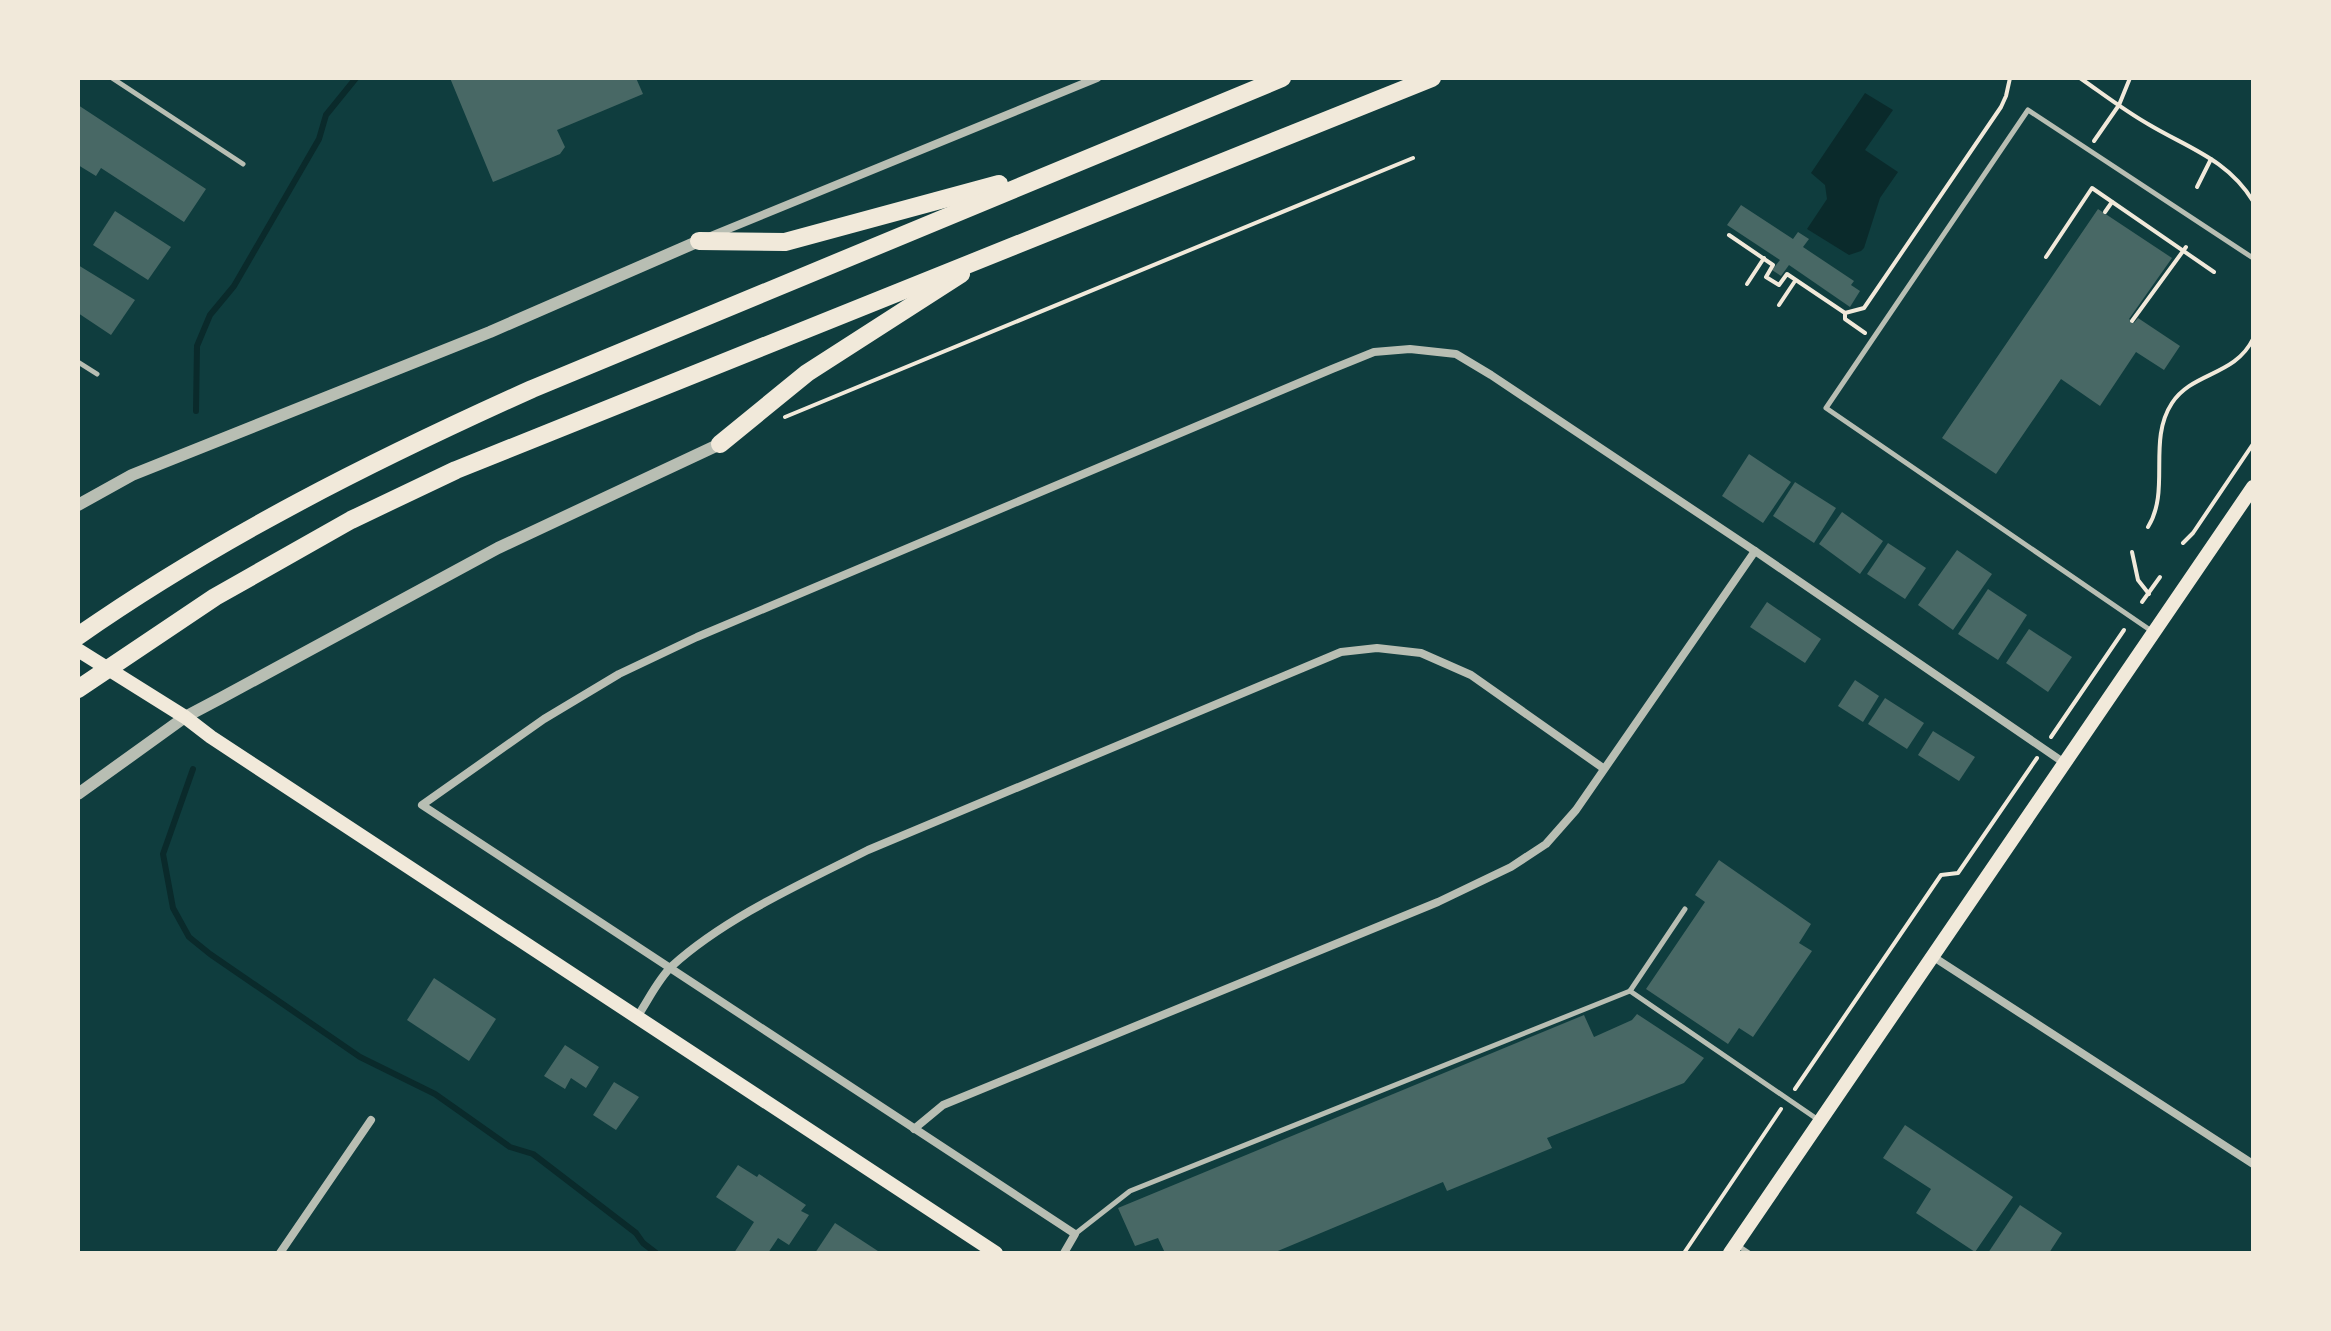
<svg xmlns="http://www.w3.org/2000/svg" width="2331" height="1331" viewBox="0 0 2331 1331" font-family="Overpass,sans-serif">
  <style>
    .water { fill: #0a2a2b }
    .lines { fill: none; stroke-linecap: round; stroke-linejoin: round }
    .stream { stroke: #0a2a2b; stroke-width: 6 }
    .building { fill: #486865 }
    .path { stroke: #f1e9da; stroke-width: 4 }
    .service { stroke: #b8beb3; stroke-width: 5 }
    .minor { stroke: #b8beb3; stroke-width: 8 }
    .tertiary { stroke: #b8beb3; stroke-width: 12 }
    .secondary { stroke: #f1e9da; stroke-width: 14 }
    .motorway { stroke: #f1e9da; stroke-width: 18 }
  </style>
  <rect width="100%" height="100%" fill="#0f3d3e"/>
  <path class="water" d="M 1865,93 L 1893,110 L 1865,150 L 1898,172 L 1880,198 L 1864,248 L 1861,251 L 1849,255 L 1807,229 L 1827,199 L 1825,185 L 1811,173 Z"/>
  <g class="lines">
    <g class="stream">
      <path d="M 196,411 L 197,346 L 210,315 L 234,286 L 319,139 L 326,115 L 356,78"/>
      <path d="M 193,769 L 163,854 L 173,908 L 189,937 L 210,954 L 360,1057 L 435,1094 L 510,1147 L 533,1154 L 636,1233 L 643,1243 L 656,1253"/>
    </g>
  </g>
  <g class="building">
    <path d="M 450,78 L 636,78 L 643,94 L 557,130 L 565,147 L 560,154 L 493,182 Z"/>
    <path d="M 78,105 L 206,189 L 184,222 L 101,168 L 96,176 L 78,165 Z"/>
    <path d="M 1741,205 L 1793,239 L 1798,232 L 1809,239 L 1803,247 L 1854,281 L 1851,285 L 1860,291 L 1850,307 L 1789,265 L 1781,276 L 1772,270 L 1780,260 L 1727,225 Z"/>
    <path d="M 2098,209 L 2172,258 L 2129,319 L 2134,323 L 2138,318 L 2180,346 L 2164,370 L 2136,352 L 2100,406 L 2061,379 L 1996,474 L 1942,438 Z"/>
    <path d="M 115,211 L 171,247 L 148,280 L 93,245 Z"/>
    <path d="M 78,265 L 135,300 L 111,335 L 78,313 Z"/>
    <path d="M 1749,454 L 1791,482 L 1763,523 L 1722,496 Z"/>
    <path d="M 1795,482 L 1836,508 L 1814,543 L 1773,516 Z"/>
    <path d="M 1842,512 L 1883,541 L 1860,574 L 1819,544 Z"/>
    <path d="M 1888,543 L 1926,568 L 1905,599 L 1867,574 Z"/>
    <path d="M 1957,550 L 1992,574 L 1953,630 L 1918,605 Z"/>
    <path d="M 1988,589 L 2027,615 L 1998,660 L 1958,634 Z"/>
    <path d="M 1767,602 L 1821,639 L 1805,663 L 1750,627 Z"/>
    <path d="M 2029,629 L 2072,657 L 2048,692 L 2006,663 Z"/>
    <path d="M 1855,680 L 1879,696 L 1863,722 L 1838,706 Z"/>
    <path d="M 1885,698 L 1924,723 L 1907,749 L 1868,724 Z"/>
    <path d="M 1933,731 L 1975,757 L 1959,781 L 1918,755 Z"/>
    <path d="M 1719,860 L 1811,924 L 1799,943 L 1812,951 L 1753,1037 L 1739,1028 L 1728,1044 L 1646,989 L 1705,902 L 1695,895 Z"/>
    <path d="M 434,978 L 496,1019 L 469,1061 L 407,1020 Z"/>
    <path d="M 1637,1014 L 1704,1058 L 1684,1083 L 1547,1138 L 1552,1148 L 1447,1191 L 1443,1182 L 1273,1253 L 1165,1253 L 1158,1238 L 1135,1246 L 1118,1208 L 1584,1015 L 1594,1037 L 1632,1020 Z"/>
    <path d="M 565,1045 L 599,1067 L 586,1088 L 571,1078 L 565,1089 L 544,1076 Z"/>
    <path d="M 614,1082 L 639,1097 L 616,1130 L 593,1115 Z"/>
    <path d="M 1905,1125 L 2013,1197 L 1975,1252 L 1916,1213 L 1931,1189 L 1883,1158 Z"/>
    <path d="M 738,1165 L 757,1177 L 759,1174 L 806,1205 L 801,1211 L 809,1215 L 789,1245 L 778,1238 L 768,1253 L 734,1253 L 754,1222 L 716,1197 Z"/>
    <path d="M 2020,1205 L 2062,1233 L 2049,1253 L 1988,1253 Z"/>
    <path d="M 835,1223 L 881,1253 L 815,1253 Z"/>
  </g>
  <g class="lines">
    <g class="path">
      <path d="M 2080,78 C 2103,94 2125,111 2148,124 C 2188,148 2227,159 2253,201"/>
      <path d="M 2094,141 L 2119,105 L 2130,78"/>
      <path d="M 2197,187 L 2211,159"/>
      <path d="M 2105,212 L 2112,202"/>
      <path d="M 1729,235 L 1773,265 L 1766,277 L 1779,285 L 1787,274 L 1845,313"/>
      <path d="M 2046,257 L 2092,188 L 2214,272"/>
      <path d="M 1747,284 L 1764,258"/>
      <path d="M 1779,305 L 1795,281"/>
      <path d="M 2132,321 L 2186,247"/>
      <path d="M 1865,333 L 1845,319 L 1845,313 L 1864,308 L 2001,107 L 2006,96 L 2010,78"/>
      <path d="M 785,417 L 1413,158"/>
      <path d="M 2148,527 C 2171,490 2147,441 2172,403 C 2192,372 2235,376 2253,339"/>
      <path d="M 2183,543 L 2193,533 L 2253,444"/>
      <path d="M 2132,552 L 2138,580 L 2149,594"/>
      <path d="M 2142,602 L 2160,577"/>
      <path d="M 2051,737 L 2124,630"/>
      <path d="M 1795,1089 L 1941,875 L 1958,873 L 2037,758"/>
      <path d="M 1684,1253 L 1781,1109"/>
    </g>
    <g class="service">
      <path d="M 112,78 L 243,164"/>
      <path d="M 78,362 L 97,374"/>
      <path d="M 2153,632 L 1826,408 L 2028,110 L 2253,258"/>
      <path d="M 1630,991 L 1817,1119"/>
      <path d="M 1075,1234 L 1130,1191 L 1630,991 L 1685,909"/>
      <path d="M 1737,1245 L 1749,1253"/>
    </g>
    <g class="minor">
      <path d="M 711,236 L 1097,78"/>
      <path d="M 1932,956 L 2253,1164"/>
      <path d="M 637,1017 C 648,1001 658,979 672,966 C 726,917 803,883 868,850 L 1341,652 L 1377,648 L 1421,653 L 1471,675 L 1603,768"/>
      <path d="M 914,1129 L 943,1105 L 1438,902 L 1511,867 L 1546,844 L 1576,810 L 1755,551"/>
      <path d="M 280,1253 L 371,1120"/>
      <path d="M 1064,1253 L 1075,1234 L 422,805 L 544,719 L 619,674 L 697,637 L 1332,369 L 1374,352 L 1410,349 L 1456,354 L 1491,375 L 1755,551 L 2063,762"/>
    </g>
    <g class="tertiary">
      <path d="M 78,505 L 132,475 L 490,332 L 699,241"/>
      <path d="M 78,794 L 185,717 L 221,698 L 498,548 L 720,444"/>
    </g>
    <g class="secondary">
      <path d="M 78,650 L 185,717 L 211,737 L 996,1253"/>
      <path d="M 1730,1253 L 2253,487"/>
    </g>
    <g class="motorway">
      <path d="M 699,241 L 785,242 L 999,184"/>
      <path d="M 720,444 L 807,373 L 961,274"/>
      <path d="M 78,636 C 220,537 374,460 532,389 L 1282,78"/>
      <path d="M 78,689 L 215,597 L 351,520 L 456,470 L 1432,78"/>
    </g>
  </g>
  <rect width="2331" height="1331" fill="none" stroke="#f1e9da" stroke-width="160"/>
</svg>
